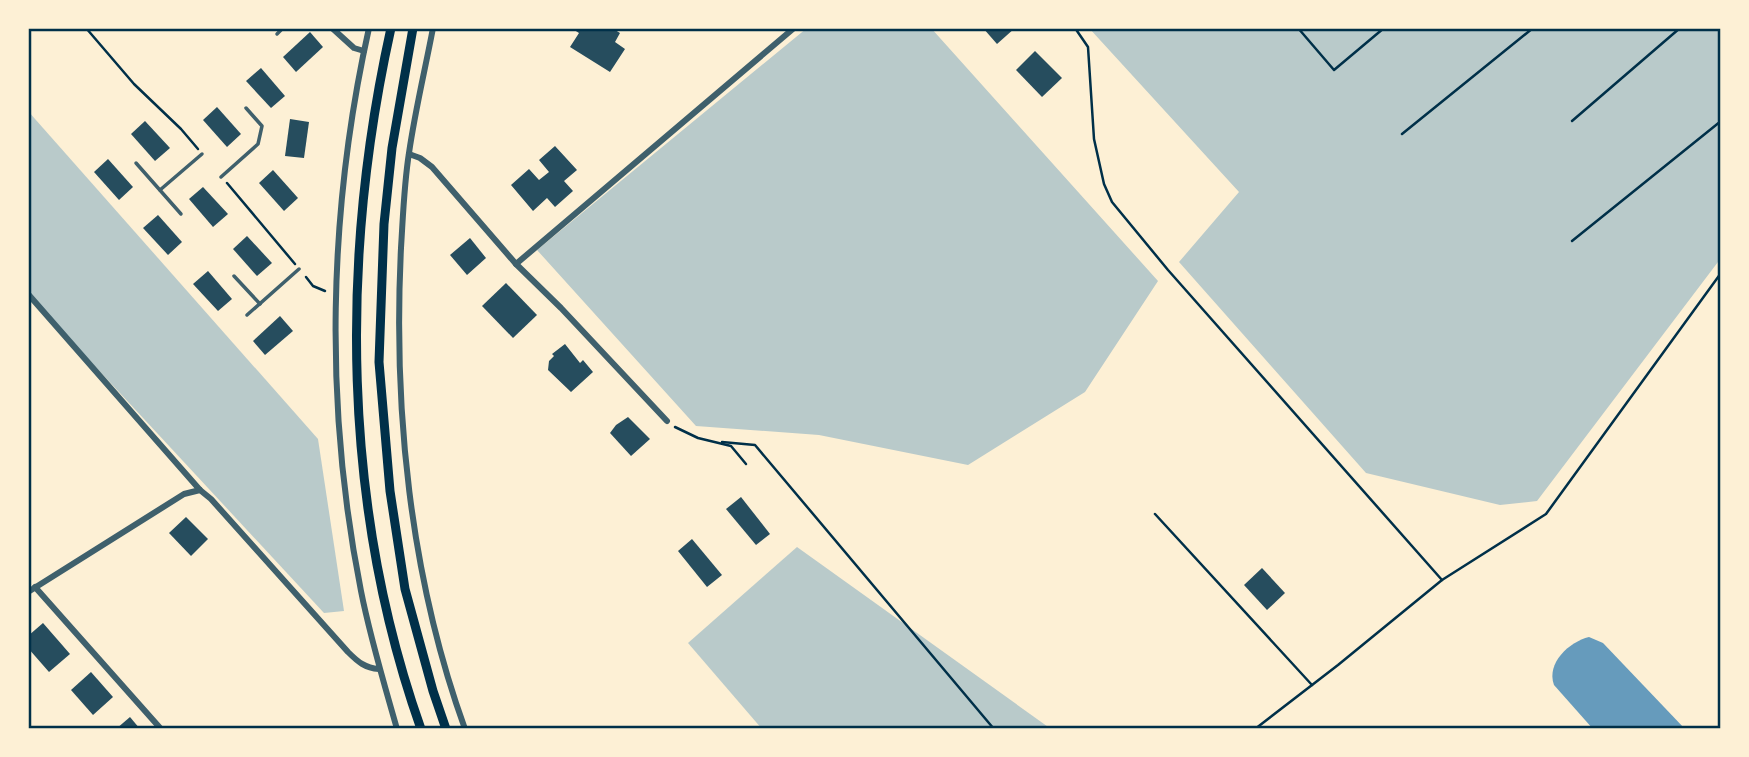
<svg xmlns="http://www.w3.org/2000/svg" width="1749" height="757" viewBox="0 0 1749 757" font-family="Inter,sans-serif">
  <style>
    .green { fill: #b9caca }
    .water { fill: #669bbc }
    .building { fill: #264d5e }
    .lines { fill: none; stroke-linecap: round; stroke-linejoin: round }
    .path { stroke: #003049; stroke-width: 2.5 }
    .service { stroke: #3f606c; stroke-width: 3.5 }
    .minor { stroke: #3f606c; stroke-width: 6 }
    .secondary { stroke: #003049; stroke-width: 9 }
    .neatline { fill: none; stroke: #003049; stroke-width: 2.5 }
  </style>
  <rect width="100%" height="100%" fill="#fdf0d5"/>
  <g class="green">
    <path d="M 807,28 L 931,28 L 1158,281 L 1085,392 L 968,465 L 819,435 L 696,426 L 537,250 Z"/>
    <path d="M 1089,28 L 1721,28 L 1721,258 L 1537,501 L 1500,505 L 1366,473 L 1179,262 L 1239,192 Z"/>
    <path d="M 28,111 L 318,439 L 344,611 L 324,613 L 28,294 Z"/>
    <path d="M 797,547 L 1051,729 L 762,729 L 688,643 Z"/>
  </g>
  <path class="water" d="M 1589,637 L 1603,643 L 1685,729 L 1593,729 L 1554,685 C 1546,663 1569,642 1589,637 Z"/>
  <g class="building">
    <path d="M 571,28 L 612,28 L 620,33 L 615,42 L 625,49 L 610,72 L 570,47 L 579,33 Z"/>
    <path d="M 983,28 L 1015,28 L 997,44 Z"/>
    <path d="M 310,32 L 323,47 L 296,72 L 283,57 Z"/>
    <path d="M 1035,51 L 1062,78 L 1042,97 L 1016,70 Z"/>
    <path d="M 261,68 L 285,96 L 271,108 L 246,81 Z"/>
    <path d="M 217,107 L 241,134 L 227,147 L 203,120 Z"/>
    <path d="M 290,119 L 309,122 L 304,158 L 285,156 Z"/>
    <path d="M 145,121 L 170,148 L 155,161 L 131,134 Z"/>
    <path d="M 555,146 L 577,170 L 564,181 L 573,191 L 555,207 L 547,198 L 533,211 L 511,185 L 529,169 L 539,180 L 549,172 L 539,160 Z"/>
    <path d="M 108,159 L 133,187 L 119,200 L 94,172 Z"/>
    <path d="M 273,170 L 298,198 L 284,211 L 259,183 Z"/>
    <path d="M 203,187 L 228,214 L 213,227 L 189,199 Z"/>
    <path d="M 158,215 L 182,242 L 168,255 L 143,228 Z"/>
    <path d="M 247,236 L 272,263 L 257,276 L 233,249 Z"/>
    <path d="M 470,238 L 486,258 L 467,275 L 450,255 Z"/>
    <path d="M 208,271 L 232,299 L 218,311 L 193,284 Z"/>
    <path d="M 506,283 L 537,315 L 513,338 L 482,306 Z"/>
    <path d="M 280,316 L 293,331 L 265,355 L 253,341 Z"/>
    <path d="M 565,344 L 580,363 L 583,360 L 593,372 L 571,392 L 548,370 L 549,361 L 554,356 L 552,354 Z"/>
    <path d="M 628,417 L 650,439 L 631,456 L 610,433 L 616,425 Z"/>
    <path d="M 741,497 L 770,534 L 756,545 L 726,509 Z"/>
    <path d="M 186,517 L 208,539 L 191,556 L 169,533 Z"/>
    <path d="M 692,539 L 722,575 L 707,587 L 678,551 Z"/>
    <path d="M 1262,568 L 1285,593 L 1267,610 L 1244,585 Z"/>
    <path d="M 43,623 L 70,654 L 49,672 L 28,648 L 28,636 Z"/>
    <path d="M 91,672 L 113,697 L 93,715 L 71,690 Z"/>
    <path d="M 130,717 L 140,729 L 116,729 Z"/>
  </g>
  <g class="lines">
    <g class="path">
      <path d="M 86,28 L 134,84 L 181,129 L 198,149"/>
      <path d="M 1075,28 L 1088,47 L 1094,139 L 1104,184 L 1112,202 L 1168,270 L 1442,580"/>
      <path d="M 1298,28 L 1334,70 L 1384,28"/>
      <path d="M 1572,121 L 1680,28"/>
      <path d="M 1402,134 L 1533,28"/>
      <path d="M 227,183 L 295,264"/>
      <path d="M 1572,241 L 1721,121"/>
      <path d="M 306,277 L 313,286 L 325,291"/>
      <path d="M 675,427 L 698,438 L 731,446 L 746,464"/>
      <path d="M 722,442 L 755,445 L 994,729"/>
      <path d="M 1155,514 L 1312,685"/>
      <path d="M 1255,729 L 1338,665 L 1442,580 L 1546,514 L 1721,273"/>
    </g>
    <g class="service">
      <path d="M 277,34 L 283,28"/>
      <path d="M 136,163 L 181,214"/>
      <path d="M 221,177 L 258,144 L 262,126 L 246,108"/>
      <path d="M 160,190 L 202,154"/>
      <path d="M 234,276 L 260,304"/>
      <path d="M 247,315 L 299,269"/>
    </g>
    <g class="minor">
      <path d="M 332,28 L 354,48 L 364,51"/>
      <path d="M 369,28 C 328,212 324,405 361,591 C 370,637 384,683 397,729"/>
      <path d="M 433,28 C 425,70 415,111 409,153 C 404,184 403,217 401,248 C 393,409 410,577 465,729"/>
      <path d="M 409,154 L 420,158 L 432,167 L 516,264 L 561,308 L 667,421"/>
      <path d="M 516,264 L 794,28"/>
      <path d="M 28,294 L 200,490 L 211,499 L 348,652 C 358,662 365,668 379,669"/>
      <path d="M 35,587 L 161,729"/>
      <path d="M 28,592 L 184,494 L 200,490"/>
    </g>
    <g class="secondary">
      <path d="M 391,28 C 340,258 342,506 421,729"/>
      <path d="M 413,28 L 392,148 L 384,224 L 379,362 L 390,491 L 405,589 L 433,691 L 446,729"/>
    </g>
  </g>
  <rect width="1749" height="757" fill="none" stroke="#fdf0d5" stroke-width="60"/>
  <rect x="30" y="30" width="1689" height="697" class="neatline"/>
</svg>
